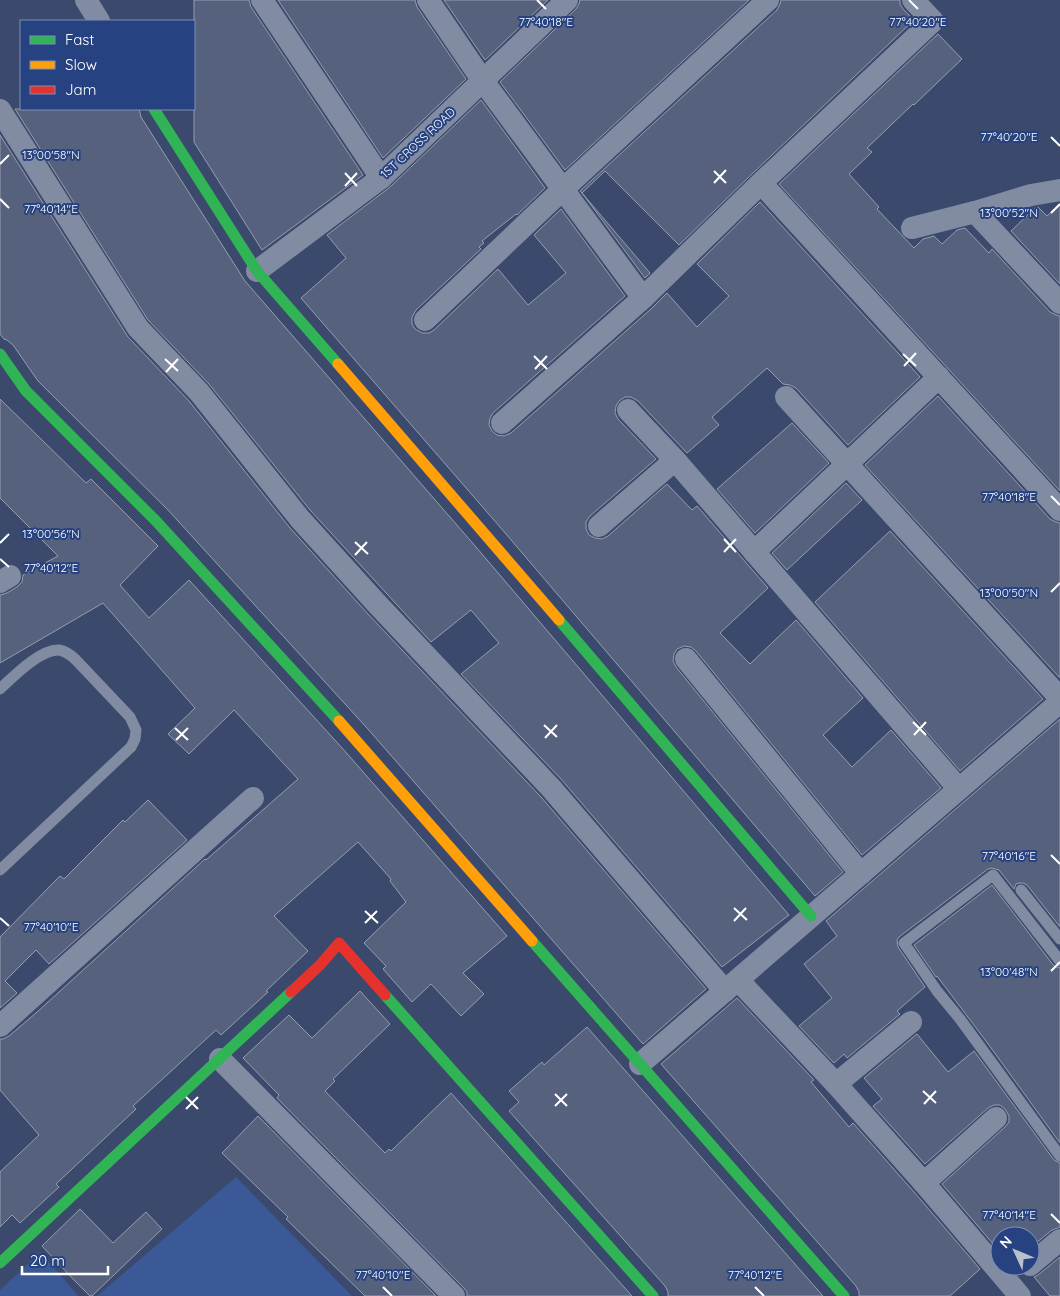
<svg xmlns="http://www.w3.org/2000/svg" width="1060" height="1296" viewBox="0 0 1060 1296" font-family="Quicksand,sans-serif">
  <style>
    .green { fill: #3b5897 }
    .building { fill: #56627d; stroke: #949db1 }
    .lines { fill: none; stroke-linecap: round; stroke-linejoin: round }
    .lane { stroke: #818ba2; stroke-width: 11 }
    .street { stroke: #818ba2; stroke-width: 22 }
    .fast { stroke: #30b455; stroke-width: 11 }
    .slow { stroke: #ff9f0a; stroke-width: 11 }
    .jam { stroke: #e5322d; stroke-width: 11 }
    .ticks { fill: none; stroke: #fff; stroke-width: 2 }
    .labels { text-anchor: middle; stroke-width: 4; stroke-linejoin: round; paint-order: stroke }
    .street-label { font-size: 12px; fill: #fff; stroke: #264281 }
    .ticks-label { font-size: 12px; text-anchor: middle; fill: #fff; stroke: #264281; stroke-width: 4; stroke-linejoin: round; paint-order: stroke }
  </style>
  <rect width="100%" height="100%" fill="#3b4a6c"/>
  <g class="green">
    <path d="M 236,1177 L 352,1296 L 97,1296 Z"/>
    <path d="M 41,1252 L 78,1296 L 0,1296 L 0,1290 Z"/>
  </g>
  <g class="building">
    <path d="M 194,0 L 249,0 L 251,7 L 363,175 L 262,250 L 194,142 Z"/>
    <path d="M 278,0 L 415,0 L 417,7 L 466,79 L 383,158 Z"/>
    <path d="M 444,0 L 548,0 L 485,60 Z"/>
    <path d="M 580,0 L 749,0 L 565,170 L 500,82 L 576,9 L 579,4 Z"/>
    <path d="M 781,0 L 900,0 L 900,4 L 903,9 L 914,20 L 752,174 L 679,245 L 605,171 L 582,193 L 580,191 L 777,10 L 780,4 Z"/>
    <path d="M 938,34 L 962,59 L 914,105 L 913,104 L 867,148 L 872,152 L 849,174 L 879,207 L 877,209 L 914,248 L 923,239 L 934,236 L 942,244 L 957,230 L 965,228 L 989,253 L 992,249 L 1050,312 L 1056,315 L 1060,316 L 1060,491 L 779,184 Z"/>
    <path d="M 481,100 L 545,188 L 517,215 L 516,214 L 482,241 L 484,243 L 479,247 L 481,249 L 416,310 L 412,317 L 412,324 L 415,329 L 422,333 L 429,333 L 434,330 L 498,269 L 528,305 L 566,273 L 534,235 L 561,209 L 625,296 L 493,413 L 490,418 L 489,425 L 492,431 L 497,435 L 504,436 L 511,433 L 652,308 L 667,293 L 697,327 L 729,296 L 697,264 L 760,202 L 920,377 L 848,445 L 796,388 L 790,385 L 783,384 L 767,368 L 712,417 L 719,425 L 687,453 L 638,401 L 631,397 L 625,397 L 619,401 L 616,406 L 615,413 L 618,419 L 656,459 L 590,516 L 586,522 L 586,529 L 589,535 L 595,538 L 602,539 L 608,536 L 667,484 L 692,510 L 697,506 L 768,588 L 720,633 L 750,664 L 796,620 L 863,698 L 823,735 L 852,767 L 891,730 L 941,788 L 862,855 L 696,651 L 691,647 L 684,646 L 677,649 L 674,654 L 673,661 L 676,667 L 843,872 L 815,896 L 500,527 L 301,298 L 346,258 L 327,235 L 390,187 Z"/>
    <path d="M 15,109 L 139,109 L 141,117 L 245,281 L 476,547 L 789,915 L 722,967 L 561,779 L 461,674 L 499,643 L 471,610 L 431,642 L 310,510 L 209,384 L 148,320 Z"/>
    <path d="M 0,135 L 128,337 L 189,401 L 290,528 L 368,614 L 541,797 L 706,989 L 643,1044 L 367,728 L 168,510 L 38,381 L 13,345 L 7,340 L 4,339 L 0,334 Z"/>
    <path d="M 582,193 L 650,273 L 645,278 Z"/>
    <path d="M 1060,204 L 1060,284 L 1011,231 L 1035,208 L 1038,207 L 1047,216 Z"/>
    <path d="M 938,396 L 1050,519 L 1056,522 L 1060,523 L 1060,678 L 865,465 Z"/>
    <path d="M 0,399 L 86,483 L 91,479 L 158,546 L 120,585 L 149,618 L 189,580 L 343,749 L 507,936 L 463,973 L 484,994 L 461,1016 L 431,984 L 412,1002 L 383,969 L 386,966 L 364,943 L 406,902 L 390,881 L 391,879 L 358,842 L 274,916 L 308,951 L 266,991 L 268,992 L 221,1035 L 216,1030 L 133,1106 L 136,1109 L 56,1184 L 59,1187 L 20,1223 L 12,1215 L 0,1227 L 0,1172 L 39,1135 L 0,1090 L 0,1039 L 3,1039 L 9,1036 L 36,1013 L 205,859 L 206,860 L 298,779 L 234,710 L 189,754 L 168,734 L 195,708 L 103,603 L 0,663 L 0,595 L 7,593 L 17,587 L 22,582 L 23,575 L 58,556 L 0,498 Z"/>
    <path d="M 792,423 L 829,463 L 755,533 L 717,489 Z"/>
    <path d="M 846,483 L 862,500 L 787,570 L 772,553 Z"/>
    <path d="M 890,531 L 1043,699 L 960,771 L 815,602 Z"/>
    <path d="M 1060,719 L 1060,927 L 1027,885 L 1023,883 L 1019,883 L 1016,884 L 1014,889 L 999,870 L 992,868 L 988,869 L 899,937 L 897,940 L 898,947 L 925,987 L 897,1011 L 900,1014 L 847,1058 L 844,1054 L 834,1063 L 799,1026 L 832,998 L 804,964 L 837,936 L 826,921 Z"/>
    <path d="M 148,800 L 187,840 L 49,964 L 36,950 L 5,981 L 17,993 L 0,1008 L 0,937 L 60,876 L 64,879 L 123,820 L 125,822 Z"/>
    <path d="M 992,885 L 1054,966 L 1060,968 L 1060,1143 L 986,1041 L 937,976 L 936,977 L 914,945 Z"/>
    <path d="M 360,991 L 390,1024 L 333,1079 L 335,1081 L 325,1091 L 385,1153 L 389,1149 L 391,1151 L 451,1093 L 632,1296 L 467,1296 L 467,1292 L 463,1287 L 277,1098 L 279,1095 L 243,1058 L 289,1015 L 312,1038 Z"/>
    <path d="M 737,998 L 814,1080 L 811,1082 L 849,1127 L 853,1123 L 914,1192 L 980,1269 L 950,1296 L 859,1296 L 859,1292 L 856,1286 L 661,1064 Z"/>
    <path d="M 587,1027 L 823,1296 L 668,1296 L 668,1292 L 665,1286 L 509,1111 L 519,1102 L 509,1091 L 542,1062 L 544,1065 Z"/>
    <path d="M 917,1034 L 948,1072 L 974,1051 L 1054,1160 L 1060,1163 L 1060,1227 L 1052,1230 L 1030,1248 L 1030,1236 L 1000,1236 L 1000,1252 L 942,1184 L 1005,1127 L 1009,1122 L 1009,1116 L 1005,1109 L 1000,1105 L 994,1105 L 988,1108 L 925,1164 L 873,1106 L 882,1099 L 864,1078 Z"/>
    <path d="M 258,1116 L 436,1296 L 365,1296 L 286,1219 L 288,1217 L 222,1153 Z"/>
    <path d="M 80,1209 L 113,1243 L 146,1212 L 162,1229 L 92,1296 L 90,1296 L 72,1278 L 42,1246 Z"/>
    <path d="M 1060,1257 L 1060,1296 L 1050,1296 L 1034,1277 L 1038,1275 Z"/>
  </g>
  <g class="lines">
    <g class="lane">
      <path d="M 0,689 C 13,677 40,649 59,650 C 65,651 71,655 76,660 L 130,717 L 136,730 L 135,739 L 131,747 L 0,870"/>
      <path d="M 1021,890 L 1060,939"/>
      <path d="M 1060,961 L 993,875 L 904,943 L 937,991 L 960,1019 L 1060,1156"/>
    </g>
    <g class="street">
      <path d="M 86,0 L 99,21"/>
      <path d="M 262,0 L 381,178"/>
      <path d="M 428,0 L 483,81 L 643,298"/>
      <path d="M 0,110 L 138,328 L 199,392 L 300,519 L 378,605 L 551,788 L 725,991"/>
      <path d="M 761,183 L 1060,510"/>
      <path d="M 1060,190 L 1031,195 L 975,212 L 1060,303"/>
      <path d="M 912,228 L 975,212"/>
      <path d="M 257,271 L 381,178 L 567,0"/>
      <path d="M 425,320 L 562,190 L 768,0"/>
      <path d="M 786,397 L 1060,698"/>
      <path d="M 502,423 L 643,298 L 761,183 L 933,21 L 913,0"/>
      <path d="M 675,460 L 959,789"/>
      <path d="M 599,526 L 675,460 L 628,410"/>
      <path d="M 754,552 L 939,377"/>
      <path d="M 0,582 L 10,576"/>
      <path d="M 686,659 L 861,874"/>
      <path d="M 738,980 L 836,1084 L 924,1183 L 1020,1296"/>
      <path d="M 0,1026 L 253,798"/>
      <path d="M 220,1059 L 454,1296"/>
      <path d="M 640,1064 L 1060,702"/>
      <path d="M 836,1084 L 911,1022"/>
      <path d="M 924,1183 L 996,1118"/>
      <path d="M 1030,1265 L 1060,1240"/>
    </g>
    <g class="fast">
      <path d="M 154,109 L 257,271 L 338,364"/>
      <path d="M 0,354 L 26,391 L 156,521 L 339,721"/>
      <path d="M 559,620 L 811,916"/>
      <path d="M 532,941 L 844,1296"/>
      <path d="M 385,995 L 653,1296"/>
      <path d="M 0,1263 L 291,992"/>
    </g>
    <g class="slow">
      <path d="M 338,364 L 559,620"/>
      <path d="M 339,721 L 532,941"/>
    </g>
    <path class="jam" d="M 291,992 L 320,965 L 339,943 L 385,995"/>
  </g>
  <path class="ticks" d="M 537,0 L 546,9M 909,0 L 918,9M 1051,137 L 1060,146M 0,164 L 9,155M 714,171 L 726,183M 345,173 L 357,186M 714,183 L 726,170M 345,186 L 357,173M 0,199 L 9,208M 1051,213 L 1060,204M 903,354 L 916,366M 534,356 L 547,369M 165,359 L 178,371M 904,366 L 916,353M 535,369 L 547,356M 166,372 L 178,359M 1051,496 L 1060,505M 724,539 L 736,552M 355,542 L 368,554M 0,543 L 9,534M 724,552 L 736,539M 355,555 L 367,542M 0,559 L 9,567M 1051,592 L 1060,583M 913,722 L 926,735M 544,725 L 557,737M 175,728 L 188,740M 914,735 L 926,722M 545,738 L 557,725M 176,740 L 188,728M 1051,855 L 1060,864M 734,908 L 747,920M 365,911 L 378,923M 0,918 L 9,926M 734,921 L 746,908M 365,923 L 377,911M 1051,971 L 1060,962M 923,1091 L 936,1103M 555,1094 L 567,1106M 186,1097 L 198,1109M 924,1104 L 936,1091M 555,1106 L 567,1094M 186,1109 L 198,1097M 1051,1214 L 1060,1223M 383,1287 L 392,1296M 755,1287 L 764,1296"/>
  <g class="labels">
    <g class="street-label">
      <text transform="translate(418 143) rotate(-43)" y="4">1ST CROSS ROAD</text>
    </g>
  </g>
  <g class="ticks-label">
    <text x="546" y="26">77°40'18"E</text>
    <text x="918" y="26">77°40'20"E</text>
    <text x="1009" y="141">77°40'20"E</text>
    <text x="51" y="159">13°00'58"N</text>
    <text x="51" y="213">77°40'14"E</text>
    <text x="1009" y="217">13°00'52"N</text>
    <text x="1009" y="501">77°40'18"E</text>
    <text x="51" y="538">13°00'56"N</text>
    <text x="51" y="572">77°40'12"E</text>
    <text x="1009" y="597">13°00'50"N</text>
    <text x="1009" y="860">77°40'16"E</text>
    <text x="51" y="931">77°40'10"E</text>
    <text x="1009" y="976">13°00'48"N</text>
    <text x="1009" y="1219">77°40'14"E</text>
    <text x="383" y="1279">77°40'10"E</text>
    <text x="755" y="1279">77°40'12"E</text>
  </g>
  <rect x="20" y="20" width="175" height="90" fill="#264281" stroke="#7d8eb3"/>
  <rect x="30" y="36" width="25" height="8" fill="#30b455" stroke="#7d8eb3"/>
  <text x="65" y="45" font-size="15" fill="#ffffff">Fast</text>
  <rect x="30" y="61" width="25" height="8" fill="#ff9f0a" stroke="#7d8eb3"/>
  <text x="65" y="70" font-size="15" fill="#ffffff">Slow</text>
  <rect x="30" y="86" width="25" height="8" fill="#e5322d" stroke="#7d8eb3"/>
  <text x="65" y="95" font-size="15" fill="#ffffff">Jam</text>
  <g transform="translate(1015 1251) rotate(314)"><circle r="24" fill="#264281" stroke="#7d8eb3"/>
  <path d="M0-4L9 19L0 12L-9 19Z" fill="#bac0cc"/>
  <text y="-8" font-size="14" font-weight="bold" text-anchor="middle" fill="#ffffff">N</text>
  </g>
  <path d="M22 1266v8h86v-8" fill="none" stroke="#ffffff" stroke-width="2.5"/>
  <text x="30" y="1266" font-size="15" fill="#ffffff" stroke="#264281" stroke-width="4" paint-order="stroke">20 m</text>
</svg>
